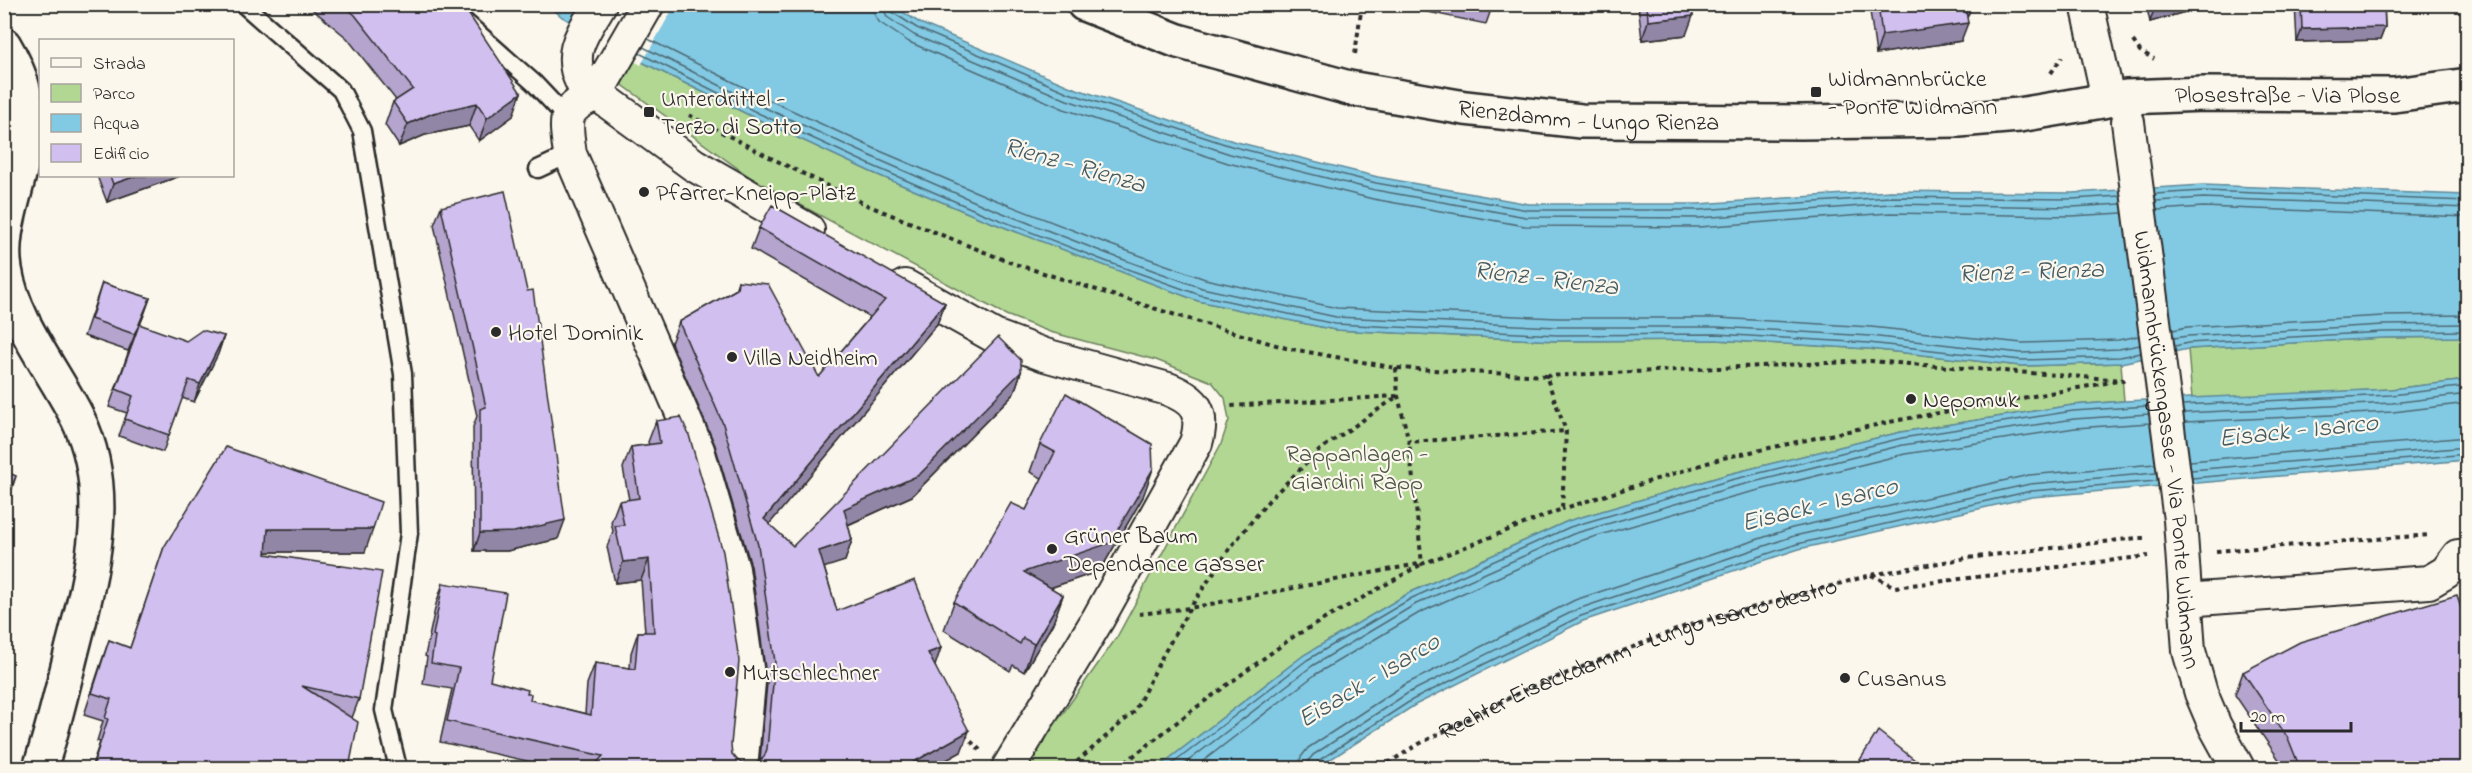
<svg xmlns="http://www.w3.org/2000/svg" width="2472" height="773" viewBox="0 0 2472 773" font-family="'Indie Flower',sans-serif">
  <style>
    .green { fill: #b1d793; stroke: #6e815f; stroke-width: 1.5 }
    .water { fill: #82c9e3; stroke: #5f8a99; stroke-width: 1.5 }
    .pier { fill: #fbf7ec }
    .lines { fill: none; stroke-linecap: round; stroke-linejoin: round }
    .shore { stroke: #4e6a75; stroke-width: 1.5 }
    .lane-casing { stroke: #2b2b2b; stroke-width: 21 }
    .street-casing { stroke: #2b2b2b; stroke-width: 36 }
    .secondary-casing { stroke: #2b2b2b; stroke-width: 38 }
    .path { stroke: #2b2b2b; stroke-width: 4; stroke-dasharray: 4.5 4.5; stroke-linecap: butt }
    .lane { stroke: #fbf7ec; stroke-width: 16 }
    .street { stroke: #fbf7ec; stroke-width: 32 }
    .secondary { stroke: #fbf7ec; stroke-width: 33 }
    .wall { fill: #b4a4ce; stroke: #2b2b2b; stroke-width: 1.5 }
    .shaded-wall { fill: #9286a7; stroke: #2b2b2b; stroke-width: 1.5 }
    .building { fill: #d1bfef; stroke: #2b2b2b; stroke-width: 1.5 }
    .poi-dot { fill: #2b2b2b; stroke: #fbf7ec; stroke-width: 2 }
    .labels { text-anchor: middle; stroke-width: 4.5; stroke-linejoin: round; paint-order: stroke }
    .poi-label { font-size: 24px; fill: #2b2b2b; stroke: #fbf7ec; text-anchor: start }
    .street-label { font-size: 24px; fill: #2b2b2b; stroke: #fbf7ec }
    .park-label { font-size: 24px; fill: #4c5645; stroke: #fbf7ec }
    .water-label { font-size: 26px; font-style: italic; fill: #455a62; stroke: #fbf7ec }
  </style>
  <rect width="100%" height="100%" fill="#fbf7ec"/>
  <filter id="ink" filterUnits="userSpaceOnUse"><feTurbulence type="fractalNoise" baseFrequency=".0167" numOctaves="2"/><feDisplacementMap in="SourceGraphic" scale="12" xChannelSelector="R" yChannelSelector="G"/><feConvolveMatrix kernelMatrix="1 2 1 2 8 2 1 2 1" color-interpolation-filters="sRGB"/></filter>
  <g filter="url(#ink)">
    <g class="green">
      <path d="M 630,56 L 755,118 L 871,172 L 980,218 L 1198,301 L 1335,330 L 1557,341 L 1716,340 L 1869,349 L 2021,366 L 2121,363 L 2124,401 L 2073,405 L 1901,432 L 1729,474 L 1568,521 L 1409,593 L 1304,655 L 1157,768 L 1024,768 L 1117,637 L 1221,444 L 1229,420 L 1225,398 L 1212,382 L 1156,360 L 1050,332 L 1006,315 L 754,180 L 617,81 Z"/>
      <path d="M 2467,337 L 2467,380 L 2391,389 L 2192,399 L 2188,349 L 2383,338 Z"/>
    </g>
    <g class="water">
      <path d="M 548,5 L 892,5 L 920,23 L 1071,87 L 1233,141 L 1378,177 L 1529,204 L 1698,204 L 1890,191 L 2072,193 L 2203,185 L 2467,195 L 2467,337 L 2383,338 L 2188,349 L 2121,363 L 2021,366 L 1869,349 L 1716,340 L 1557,341 L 1335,330 L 1198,301 L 980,218 L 871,172 L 755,118 L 630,56 L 562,17 Z"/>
      <path d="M 2467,380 L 2467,460 L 2032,497 L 1799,549 L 1583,621 L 1415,705 L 1317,768 L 1157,768 L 1304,655 L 1409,593 L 1568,521 L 1729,474 L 1901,432 L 2073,405 L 2124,401 L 2391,389 Z"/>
    </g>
    <path class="pier" d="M 582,5 L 675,5 L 641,65 L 571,25 Z"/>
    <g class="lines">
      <g class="shore">
        <path d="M 873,4 L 874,14 L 879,22 L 909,42 L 1064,109 L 1228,163 L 1373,199 L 1525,226 L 1699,227 L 1890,213 L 2072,216 L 2122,213"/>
        <path d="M 882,4 L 887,17 L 914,35 L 1067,100 L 1230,154 L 1375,190 L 1526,217 L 1699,218 L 1890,204 L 2072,207 L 2121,204"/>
        <path d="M 889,4 L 892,12 L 917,28 L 1069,93 L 1231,146 L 1376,183 L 1528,210 L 1699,210 L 1890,197 L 2072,199 L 2120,196"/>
        <path d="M 648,39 L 765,98 L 880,151 L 988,197 L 1111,245 L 1205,279 L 1337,308 L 1558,318 L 1718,318 L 1871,327 L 2022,343 L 2118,340 L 2139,336"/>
        <path d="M 643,47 L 761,106 L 877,159 L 985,206 L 1108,254 L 1202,288 L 1336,317 L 1558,327 L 1717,327 L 1870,336 L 2021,353 L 2119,349 L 2140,345"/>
        <path d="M 639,53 L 758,113 L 873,166 L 982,213 L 1105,261 L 1200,295 L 1335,324 L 1557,335 L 1717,334 L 1869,343 L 2021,360 L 2120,357 L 2141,353"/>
        <path d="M 2155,194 L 2203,191 L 2468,201"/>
        <path d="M 2156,201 L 2203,198 L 2468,208"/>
        <path d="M 2157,210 L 2203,207 L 2468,217"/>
        <path d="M 2173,330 L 2187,327 L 2383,316 L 2468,315"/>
        <path d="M 2174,338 L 2188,336 L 2383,325 L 2468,324"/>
        <path d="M 2175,346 L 2188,343 L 2383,332 L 2468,331"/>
        <path d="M 2182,405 L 2391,395 L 2468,386"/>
        <path d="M 2183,413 L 2392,403 L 2468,394"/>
        <path d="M 2185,422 L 2393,412 L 2468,403"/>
        <path d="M 2190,461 L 2468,437"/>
        <path d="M 2191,470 L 2468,447"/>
        <path d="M 2192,478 L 2468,454"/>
        <path d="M 1167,768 L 1307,660 L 1412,598 L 1570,527 L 1731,480 L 1902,438 L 2073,411 L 2148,406"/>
        <path d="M 1179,768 L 1312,666 L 1416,604 L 1573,534 L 1733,487 L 1903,445 L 2074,419 L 2149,414"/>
        <path d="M 1194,768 L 1316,674 L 1419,613 L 1576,542 L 1735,496 L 1905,454 L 2075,428 L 2150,423"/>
        <path d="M 1298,768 L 1301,757 L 1308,748 L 1404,685 L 1575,600 L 1792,528 L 2029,475 L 2155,464"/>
        <path d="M 1307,768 L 1309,760 L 1313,755 L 1408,693 L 1578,609 L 1794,536 L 2030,484 L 2156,473"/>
        <path d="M 1315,768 L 1318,761 L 1412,700 L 1581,616 L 1797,544 L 2031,491 L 2157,481"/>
      </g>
      <g class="lane-casing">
        <g id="lane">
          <path d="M 243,4 L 341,90 L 362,131 L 403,374 L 409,533 L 384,710 L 398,768"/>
          <path d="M 445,4 L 534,83 L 567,118"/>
          <path d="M 538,169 L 570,154"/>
        </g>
      </g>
      <g class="street-casing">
        <g id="street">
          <path d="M 600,4 C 584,32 566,51 582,83 L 694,165 L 808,230"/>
          <path d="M 2087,4 L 2108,98"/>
          <path d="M 596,94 C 562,109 565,118 570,154 L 698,450 L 733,569 L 749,682 L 741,768"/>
          <path d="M 596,94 L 648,4"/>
          <path id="s2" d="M 2128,122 L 2180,520 L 2189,651 L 2201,693 L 2215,726 L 2238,768"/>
          <path d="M 905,286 L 994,336 L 1045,355 L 1168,389 C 1196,400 1205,412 1196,443 L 1098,619 L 1008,768"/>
          <path d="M 2185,600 L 2429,582 L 2446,572 L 2458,556 L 2468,556"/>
        </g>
      </g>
      <g class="secondary-casing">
        <g id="secondary">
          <path id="s3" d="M 1084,4 L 1178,41 L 1349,88 L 1465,108 L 1581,121 L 1801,122 L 1959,120 L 2019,115 L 2126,97 L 2204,94 L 2394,95 L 2468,85"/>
          <path d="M 4,45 C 38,102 29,138 13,198 C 7,221 1,245 5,269 C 13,322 55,372 78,419 C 114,492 91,576 72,650 C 62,690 53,730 40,768"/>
        </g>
      </g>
      <g class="path">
        <path d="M 2133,41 L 2140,51 L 2154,59"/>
        <path d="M 1355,54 L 1362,4"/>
        <path d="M 2051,73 L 2062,57"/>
        <path d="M 689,115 L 765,155 L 869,206 L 1012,263 L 1169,313 L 1286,348 L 1396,368 L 1546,376 L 1566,431 L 1562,509 L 1422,564 L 1409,442"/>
        <path d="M 1396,368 L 1398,396 L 1409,442 L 1566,431"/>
        <path d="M 1546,376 L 1870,361 L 2123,380 L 1899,420 L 1723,458 L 1562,509"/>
        <path d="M 2216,551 L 2430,535"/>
        <path d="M 1871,575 L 1895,587 L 2148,556"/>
        <path d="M 1139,614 L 1190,608 L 1418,564"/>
        <path d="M 964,735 L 980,750"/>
        <path d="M 1070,768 L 1134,712 L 1163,655 L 1190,608 L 1230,548 L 1269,500 L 1321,449 L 1398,396 L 1230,406"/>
        <path d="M 1118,768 L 1190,712 L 1293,637 L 1422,564"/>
        <path id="s1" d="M 1380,768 L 1419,744 L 1527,689 L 1686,626 L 1871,575 L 1967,558 L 2137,538 L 2147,538"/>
      </g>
      <use href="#lane" class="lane"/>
      <use href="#street" class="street"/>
      <use href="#secondary" class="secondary"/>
    </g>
    <g class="wall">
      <path d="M 306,4 L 462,4 L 513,116 L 479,141 L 469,126 L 425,135 L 399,146 L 385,125 L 393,102 L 396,100 L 347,38 Z"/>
      <path d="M 1414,4 L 1493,4 L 1486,24 L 1413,9 Z"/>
      <path d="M 1638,4 L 1692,4 L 1686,35 L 1642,40 Z"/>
      <path d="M 1869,4 L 1972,4 L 1967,18 L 1961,41 L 1876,54 Z"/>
      <path d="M 2146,4 L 2213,4 L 2150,22 Z"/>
      <path d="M 2295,4 L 2384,4 L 2385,27 L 2380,40 L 2297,42 Z"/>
      <path d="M 97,176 L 180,176 L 107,202 Z"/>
      <path d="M 441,207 L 558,539 L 507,551 L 474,551 L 473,427 L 477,416 L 434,225 Z"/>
      <path d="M 759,228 L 945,303 L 937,324 L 769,524 L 793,546 L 1021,372 L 1014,393 L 912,496 L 848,525 L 852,540 L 845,561 L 824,567 L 837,611 L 935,666 L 961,752 L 932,768 L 559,768 L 440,742 L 452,689 L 423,684 L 427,657 L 425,656 L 436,604 L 443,583 L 490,680 L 527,694 L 530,700 L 585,714 L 587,684 L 595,663 L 630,668 L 631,653 L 638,632 L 645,632 L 641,580 L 615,583 L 607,547 L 613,531 L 611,522 L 619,501 L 629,500 L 623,468 L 631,447 L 649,445 L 648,442 L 656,421 L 732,754 L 738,761 L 746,765 L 756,764 L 760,760 L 767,683 L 751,566 L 715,445 L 671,343 L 679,322 L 735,290 L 738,281 L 819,377 L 870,317 L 751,249 Z"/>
      <path d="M 102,283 L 150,298 L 140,325 L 186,341 L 224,336 L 218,354 L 194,402 L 182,398 L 163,452 L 119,436 L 127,413 L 109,407 L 132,342 L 128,351 L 84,336 Z"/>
      <path d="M 1040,444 L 1143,497 L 1100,571 L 1050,588 L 1063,595 L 1053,623 L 1024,672 L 1013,665 L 1010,671 L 944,630 L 954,602 L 1026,510 L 1042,478 L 1030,472 Z"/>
      <path d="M 164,547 L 365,552 L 266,552 L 266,554 L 359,699 L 352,718 L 349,768 L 91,768 L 100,742 L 97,741 L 103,721 L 84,715 L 101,663 L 109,640 L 130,648 Z"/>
      <path d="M 2243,672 L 2468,768 L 2283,768 L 2280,761 L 2235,695 Z"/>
    </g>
    <g class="shaded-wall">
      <path d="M 2156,4 L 2213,4 L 2150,22 Z"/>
      <path d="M 1965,5 L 1972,5 L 1965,23 L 1968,23 L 1961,41 L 1876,54 L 1882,35 Z"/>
      <path d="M 1693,16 L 1686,35 L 1642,40 L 1648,21 Z"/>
      <path d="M 2385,27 L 2380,40 L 2297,42 L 2302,29 Z"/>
      <path d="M 521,93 L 513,116 L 479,141 L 487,118 Z"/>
      <path d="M 477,103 L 469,126 L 425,135 L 399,146 L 408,124 L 433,113 Z"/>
      <path d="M 136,176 L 180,176 L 107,202 L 113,184 Z"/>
      <path d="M 150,298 L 144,315 L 132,342 L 139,324 Z"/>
      <path d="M 945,303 L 937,324 L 756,540 L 764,519 Z"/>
      <path d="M 224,336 L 218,354 L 194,402 L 200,384 Z"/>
      <path d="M 1021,372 L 1014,393 L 912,496 L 836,530 L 844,509 Z"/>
      <path d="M 1153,469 L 1143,497 L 1100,571 L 1014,600 L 1024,572 Z"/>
      <path d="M 16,476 L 10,495 L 4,507 L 4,503 Z"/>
      <path d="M 565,520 L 558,539 L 507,551 L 474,551 L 480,533 Z"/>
      <path d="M 268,529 L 373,529 L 365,552 L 260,552 Z"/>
      <path d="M 852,540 L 845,561 L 811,572 L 819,551 Z"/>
      <path d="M 649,559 L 641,580 L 615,583 L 623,562 Z"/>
      <path d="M 1063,595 L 1053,623 L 1024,672 L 1034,644 Z"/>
      <path d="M 941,648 L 934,669 L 928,653 Z"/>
      <path d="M 969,731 L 961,752 L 932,768 L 903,768 Z"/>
      <path d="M 2468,765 L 2468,768 L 2456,768 Z"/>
    </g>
    <g class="building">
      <path d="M 342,4 L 462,4 L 521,93 L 487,118 L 477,103 L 433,113 L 408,124 L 393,102 L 413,89 L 355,15 Z"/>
      <path d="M 1647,4 L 1692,4 L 1693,16 L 1648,21 Z"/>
      <path d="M 1878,4 L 1972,4 L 1972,5 L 1965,5 L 1968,23 L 1882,35 Z"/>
      <path d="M 2301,4 L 2384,4 L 2385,27 L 2302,29 Z"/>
      <path d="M 110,176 L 136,176 L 113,184 Z"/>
      <path d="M 505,191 L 527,291 L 533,290 L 565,520 L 514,532 L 480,533 L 480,409 L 486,407 L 441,207 Z"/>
      <path d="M 772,205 L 945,303 L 764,519 L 793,546 L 998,337 L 1021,360 L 1021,372 L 919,475 L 844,509 L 852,540 L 819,551 L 837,611 L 915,580 L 941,648 L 928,653 L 969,731 L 903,768 L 592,768 L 603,756 L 447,721 L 459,668 L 431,663 L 435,636 L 433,635 L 443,583 L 506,593 L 490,680 L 528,690 L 527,694 L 531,694 L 530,700 L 591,715 L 595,663 L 635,669 L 638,632 L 654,632 L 649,559 L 623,562 L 615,526 L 624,525 L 619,501 L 639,498 L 631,447 L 660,443 L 656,421 L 681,417 L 689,435 L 723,552 L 739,661 L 731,745 L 732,754 L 738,761 L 746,765 L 756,764 L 764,757 L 767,749 L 775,662 L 758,545 L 723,424 L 679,322 L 737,289 L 738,281 L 768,284 L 819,377 L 885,300 L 759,228 Z"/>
      <path d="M 102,283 L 150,298 L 139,324 L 186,341 L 202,330 L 224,336 L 200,384 L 189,380 L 169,435 L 125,419 L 133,396 L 116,389 L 139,325 L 134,334 L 91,319 Z"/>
      <path d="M 1066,393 L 1152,444 L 1153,469 L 1110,543 L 1024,572 L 1063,595 L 1034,644 L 1023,638 L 1020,644 L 954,602 L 1011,503 L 1026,510 L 1055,452 L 1040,444 Z"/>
      <path d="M 226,447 L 381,502 L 373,529 L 268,529 L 266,554 L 382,572 L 359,699 L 302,686 L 358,722 L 349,768 L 92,768 L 108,719 L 105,718 L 111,699 L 92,693 L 109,640 L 130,648 L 164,547 Z"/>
      <path d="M 4,471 L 16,476 L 4,503 Z"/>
      <path d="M 2457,595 L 2468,632 L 2468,765 L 2456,768 L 2300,768 L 2288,738 L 2243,672 L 2300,642 Z"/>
      <path d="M 1878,731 L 1925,768 L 1855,768 Z"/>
    </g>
  </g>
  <g class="poi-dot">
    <rect x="1810" y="86" width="12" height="12" rx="3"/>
    <rect x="643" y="106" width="12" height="12" rx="3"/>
    <circle cx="644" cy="192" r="6"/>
    <circle cx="496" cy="332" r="6"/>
    <circle cx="732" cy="357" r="6"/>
    <circle cx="1911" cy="399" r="6"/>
    <circle cx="1052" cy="549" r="6"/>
    <circle cx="730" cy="672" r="6"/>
    <circle cx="1845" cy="678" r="6"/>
  </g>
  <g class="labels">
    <g class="poi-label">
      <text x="1828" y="86">Widmannbrücke<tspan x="1828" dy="28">- Ponte Widmann</tspan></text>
      <text x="661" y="106">Unterdrittel -<tspan x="661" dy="28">Terzo di Sotto</tspan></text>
      <text x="656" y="200">Pfarrer-Kneipp-Platz</text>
      <text x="508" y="340">Hotel Dominik</text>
      <text x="744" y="365">Villa Neidheim</text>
      <text x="1923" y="407">Nepomuk</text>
      <text x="1064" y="543">Grüner Baum<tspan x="1064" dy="28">Dependance Gasser</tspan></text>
      <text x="742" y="680">Mutschlechner</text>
      <text x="1857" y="686">Cusanus</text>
    </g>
    <g class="street-label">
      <text dy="8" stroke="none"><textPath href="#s3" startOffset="1221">Plosestraße - Via Plose</textPath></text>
      <text dy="8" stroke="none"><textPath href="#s3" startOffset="520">Rienzdamm - Lungo Rienza</textPath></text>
      <text dy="8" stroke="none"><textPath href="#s2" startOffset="330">Widmannbrückengasse - Via Ponte Widmann</textPath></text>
      <text dy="8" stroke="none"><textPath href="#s1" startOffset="282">Rechter Eisackdamm - Lungo Isarco destro</textPath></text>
    </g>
    <g class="park-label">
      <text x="1357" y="461">Rappanlagen -<tspan x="1357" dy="28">Giardini Rapp</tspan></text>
    </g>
    <g class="water-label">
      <text transform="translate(1075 164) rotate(16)" y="9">Rienz - Rienza</text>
      <text transform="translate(2031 270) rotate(-2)" y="9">Rienz - Rienza</text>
      <text transform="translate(1546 277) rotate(7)" y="9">Rienz - Rienza</text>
      <text transform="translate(2298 429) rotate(-6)" y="9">Eisack - Isarco</text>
      <text transform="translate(1819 503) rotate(-14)" y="9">Eisack - Isarco</text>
      <text transform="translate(1368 679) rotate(-31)" y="9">Eisack - Isarco</text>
    </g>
  </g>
  <rect width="2472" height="773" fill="none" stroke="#fbf7ec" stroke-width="24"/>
  <rect x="12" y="12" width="2448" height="749" fill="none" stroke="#2b2b2b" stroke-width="2" filter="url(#ink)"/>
  <rect x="39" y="39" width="195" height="138" fill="#fbf7ec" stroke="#a8a59f" stroke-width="1.5"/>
  <rect x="51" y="58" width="30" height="9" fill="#fbf7ec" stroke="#a8a59f" stroke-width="1.5"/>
  <text x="93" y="69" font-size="18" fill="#2b2b2b">Strada</text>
  <rect x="51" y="84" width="30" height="18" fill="#b1d793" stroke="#a8a59f" stroke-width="1.5"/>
  <text x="93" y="99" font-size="18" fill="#2b2b2b">Parco</text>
  <rect x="51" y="114" width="30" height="18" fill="#82c9e3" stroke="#a8a59f" stroke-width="1.5"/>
  <text x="93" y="129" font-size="18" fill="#2b2b2b">Acqua</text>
  <rect x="51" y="144" width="30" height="18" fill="#d1bfef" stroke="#a8a59f" stroke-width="1.5"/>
  <text x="93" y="159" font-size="18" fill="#2b2b2b">Edificio</text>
  <path d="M2241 722v9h110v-9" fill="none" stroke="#2b2b2b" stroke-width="3"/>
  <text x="2250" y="722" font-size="18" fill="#2b2b2b" stroke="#fbf7ec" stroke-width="4.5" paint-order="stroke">20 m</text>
</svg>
